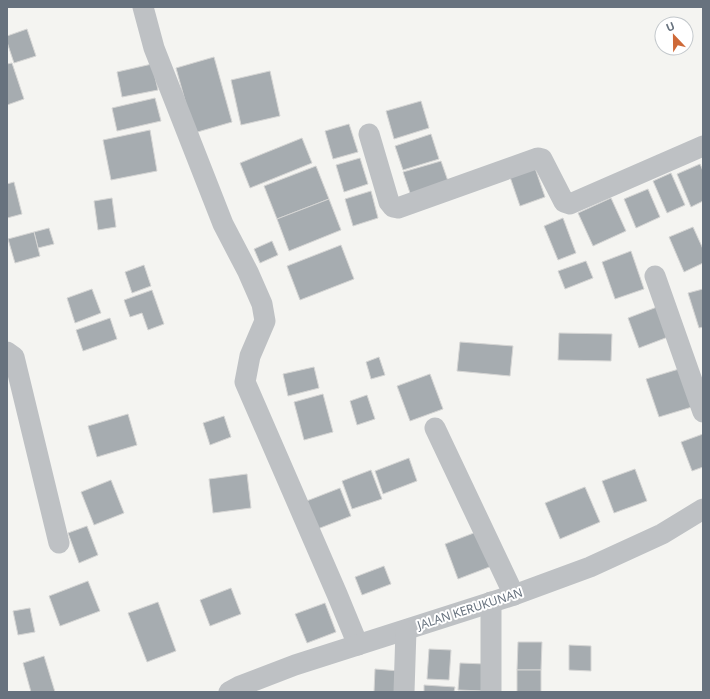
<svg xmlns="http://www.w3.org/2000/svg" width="710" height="699" viewBox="0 0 710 699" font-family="'Noto Sans',sans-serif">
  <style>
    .building { fill: #a6acb0; stroke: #d5d5d4 }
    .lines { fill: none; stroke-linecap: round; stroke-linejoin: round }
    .minor { stroke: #bec1c4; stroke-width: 21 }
    .labels { text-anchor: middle; stroke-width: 4; stroke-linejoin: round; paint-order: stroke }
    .street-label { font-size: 12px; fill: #67727e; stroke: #fff }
  </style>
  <rect width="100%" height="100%" fill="#f4f4f1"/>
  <g class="building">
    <path d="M 27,29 L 36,56 L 14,63 L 7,42 L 7,36 Z"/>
    <path d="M 214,57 L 232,122 L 194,133 L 176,68 Z"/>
    <path d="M 12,63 L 24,99 L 7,105 L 7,64 Z"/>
    <path d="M 152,64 L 158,90 L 122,97 L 117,72 Z"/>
    <path d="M 270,71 L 280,116 L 241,125 L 231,80 Z"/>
    <path d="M 155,98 L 161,121 L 117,131 L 112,108 Z"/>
    <path d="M 421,101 L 429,128 L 394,139 L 386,111 Z"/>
    <path d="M 349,124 L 358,152 L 333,159 L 325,131 Z"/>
    <path d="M 150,130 L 157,171 L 111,180 L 103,140 Z"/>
    <path d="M 431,134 L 439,159 L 403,170 L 395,146 Z"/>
    <path d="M 302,138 L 312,163 L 250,188 L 240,163 Z"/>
    <path d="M 360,158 L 368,184 L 344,192 L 336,165 Z"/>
    <path d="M 441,161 L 449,184 L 411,196 L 403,172 Z"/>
    <path d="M 700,164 L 703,171 L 703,201 L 691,207 L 677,174 Z"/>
    <path d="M 316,166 L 329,199 L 277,219 L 264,186 Z"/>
    <path d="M 535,168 L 545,197 L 520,206 L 510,177 Z"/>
    <path d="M 671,173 L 685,205 L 667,213 L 653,181 Z"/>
    <path d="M 14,182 L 22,214 L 7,218 L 7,184 Z"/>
    <path d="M 648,189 L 660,217 L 636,228 L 624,199 Z"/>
    <path d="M 371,191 L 378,218 L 353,226 L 345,199 Z"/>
    <path d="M 112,198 L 116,227 L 98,230 L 94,201 Z"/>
    <path d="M 611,198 L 626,231 L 593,246 L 578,213 Z"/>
    <path d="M 329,199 L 341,230 L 289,251 L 277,219 Z"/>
    <path d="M 563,218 L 576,253 L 558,260 L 544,226 Z"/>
    <path d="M 693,227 L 703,249 L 703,263 L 684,272 L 669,237 Z"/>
    <path d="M 49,228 L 54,244 L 38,248 L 34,232 Z"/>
    <path d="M 34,232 L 40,256 L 15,263 L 8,239 Z"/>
    <path d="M 272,241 L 278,255 L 260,263 L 254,249 Z"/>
    <path d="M 341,245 L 354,279 L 300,300 L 287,266 Z"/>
    <path d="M 631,251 L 644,289 L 615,299 L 602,262 Z"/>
    <path d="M 586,261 L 593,278 L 565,289 L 558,271 Z"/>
    <path d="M 144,265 L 151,286 L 132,293 L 125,272 Z"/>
    <path d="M 92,289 L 101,313 L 75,323 L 67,298 Z"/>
    <path d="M 703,289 L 703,327 L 699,328 L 688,293 Z"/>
    <path d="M 152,290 L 164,324 L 148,330 L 142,313 L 130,317 L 124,300 Z"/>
    <path d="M 657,307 L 668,337 L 639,348 L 628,318 Z"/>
    <path d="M 110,318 L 117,339 L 83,351 L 76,330 Z"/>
    <path d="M 559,333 L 612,334 L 611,361 L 558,360 Z"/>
    <path d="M 460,342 L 513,346 L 510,376 L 457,371 Z"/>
    <path d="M 379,357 L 385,375 L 371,379 L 366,362 Z"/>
    <path d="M 314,367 L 319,388 L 288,396 L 283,374 Z"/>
    <path d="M 679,369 L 692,407 L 659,417 L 646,379 Z"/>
    <path d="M 430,374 L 443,409 L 410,421 L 397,386 Z"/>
    <path d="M 323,394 L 333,432 L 304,440 L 294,402 Z"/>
    <path d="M 367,395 L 375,419 L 357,425 L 350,401 Z"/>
    <path d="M 128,414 L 137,445 L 97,457 L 88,426 Z"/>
    <path d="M 224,416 L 231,437 L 210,445 L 203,423 Z"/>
    <path d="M 703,434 L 703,467 L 692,471 L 681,442 Z"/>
    <path d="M 409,458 L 417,481 L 383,494 L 375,471 Z"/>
    <path d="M 635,469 L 647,501 L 614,513 L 602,481 Z"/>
    <path d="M 371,470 L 382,499 L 352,509 L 342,481 Z"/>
    <path d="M 247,474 L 251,508 L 213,513 L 209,479 Z"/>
    <path d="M 111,480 L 124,513 L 94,525 L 81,492 Z"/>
    <path d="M 585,487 L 600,522 L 560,539 L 545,503 Z"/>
    <path d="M 340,488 L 351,516 L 315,530 L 304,502 Z"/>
    <path d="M 87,526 L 98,555 L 79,563 L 68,533 Z"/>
    <path d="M 479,531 L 492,566 L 458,579 L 445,544 Z"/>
    <path d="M 384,566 L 391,584 L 362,595 L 355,577 Z"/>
    <path d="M 88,581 L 100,611 L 60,626 L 49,596 Z"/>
    <path d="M 231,588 L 241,614 L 210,626 L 200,600 Z"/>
    <path d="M 158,602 L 176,651 L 147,662 L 128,613 Z"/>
    <path d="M 325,603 L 336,632 L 307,643 L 295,614 Z"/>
    <path d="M 30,608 L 35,632 L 18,635 L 13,611 Z"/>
    <path d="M 518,642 L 542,642 L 541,670 L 517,670 Z"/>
    <path d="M 569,645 L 591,646 L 591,671 L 569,670 Z"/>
    <path d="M 429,649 L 451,650 L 449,680 L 427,679 Z"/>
    <path d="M 44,656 L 55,692 L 31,692 L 23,663 Z"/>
    <path d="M 460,663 L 485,664 L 483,691 L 458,690 Z"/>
    <path d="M 375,669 L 399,671 L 397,692 L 374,692 Z"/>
    <rect x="517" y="670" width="24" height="22"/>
    <path d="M 424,685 L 455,687 L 454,692 L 424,692 Z"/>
  </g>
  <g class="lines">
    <g class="minor">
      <path d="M 143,7 L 154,48 L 223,224 L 248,272 L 262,304 L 265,321 L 250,356 L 245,382 L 337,594 L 358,645"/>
      <path d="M 369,134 L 389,202 L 393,207 L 398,208 L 538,158 L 542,159 L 564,202 L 570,204 L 703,146"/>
      <path d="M 655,276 L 703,412"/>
      <path d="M 7,352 L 14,357 L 59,543"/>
      <path d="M 435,428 L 514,595"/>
      <path d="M 229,692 L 240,686 L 295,665 L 514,595 L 590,567 L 662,534 L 703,509"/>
      <path d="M 404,692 L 406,630"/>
      <path d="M 491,692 L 491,602"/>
    </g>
  </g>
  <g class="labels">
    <g class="street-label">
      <text transform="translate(470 609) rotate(-18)" y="4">JALAN KERUKUNAN</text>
    </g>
  </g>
  <rect width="710" height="699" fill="none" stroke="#67727e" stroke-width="16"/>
  <g transform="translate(674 36) rotate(338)"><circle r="19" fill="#ffffff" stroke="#c2c7cb"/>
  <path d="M0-3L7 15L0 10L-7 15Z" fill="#ce6938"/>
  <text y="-6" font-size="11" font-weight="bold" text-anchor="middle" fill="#67727e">U</text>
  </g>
</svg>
